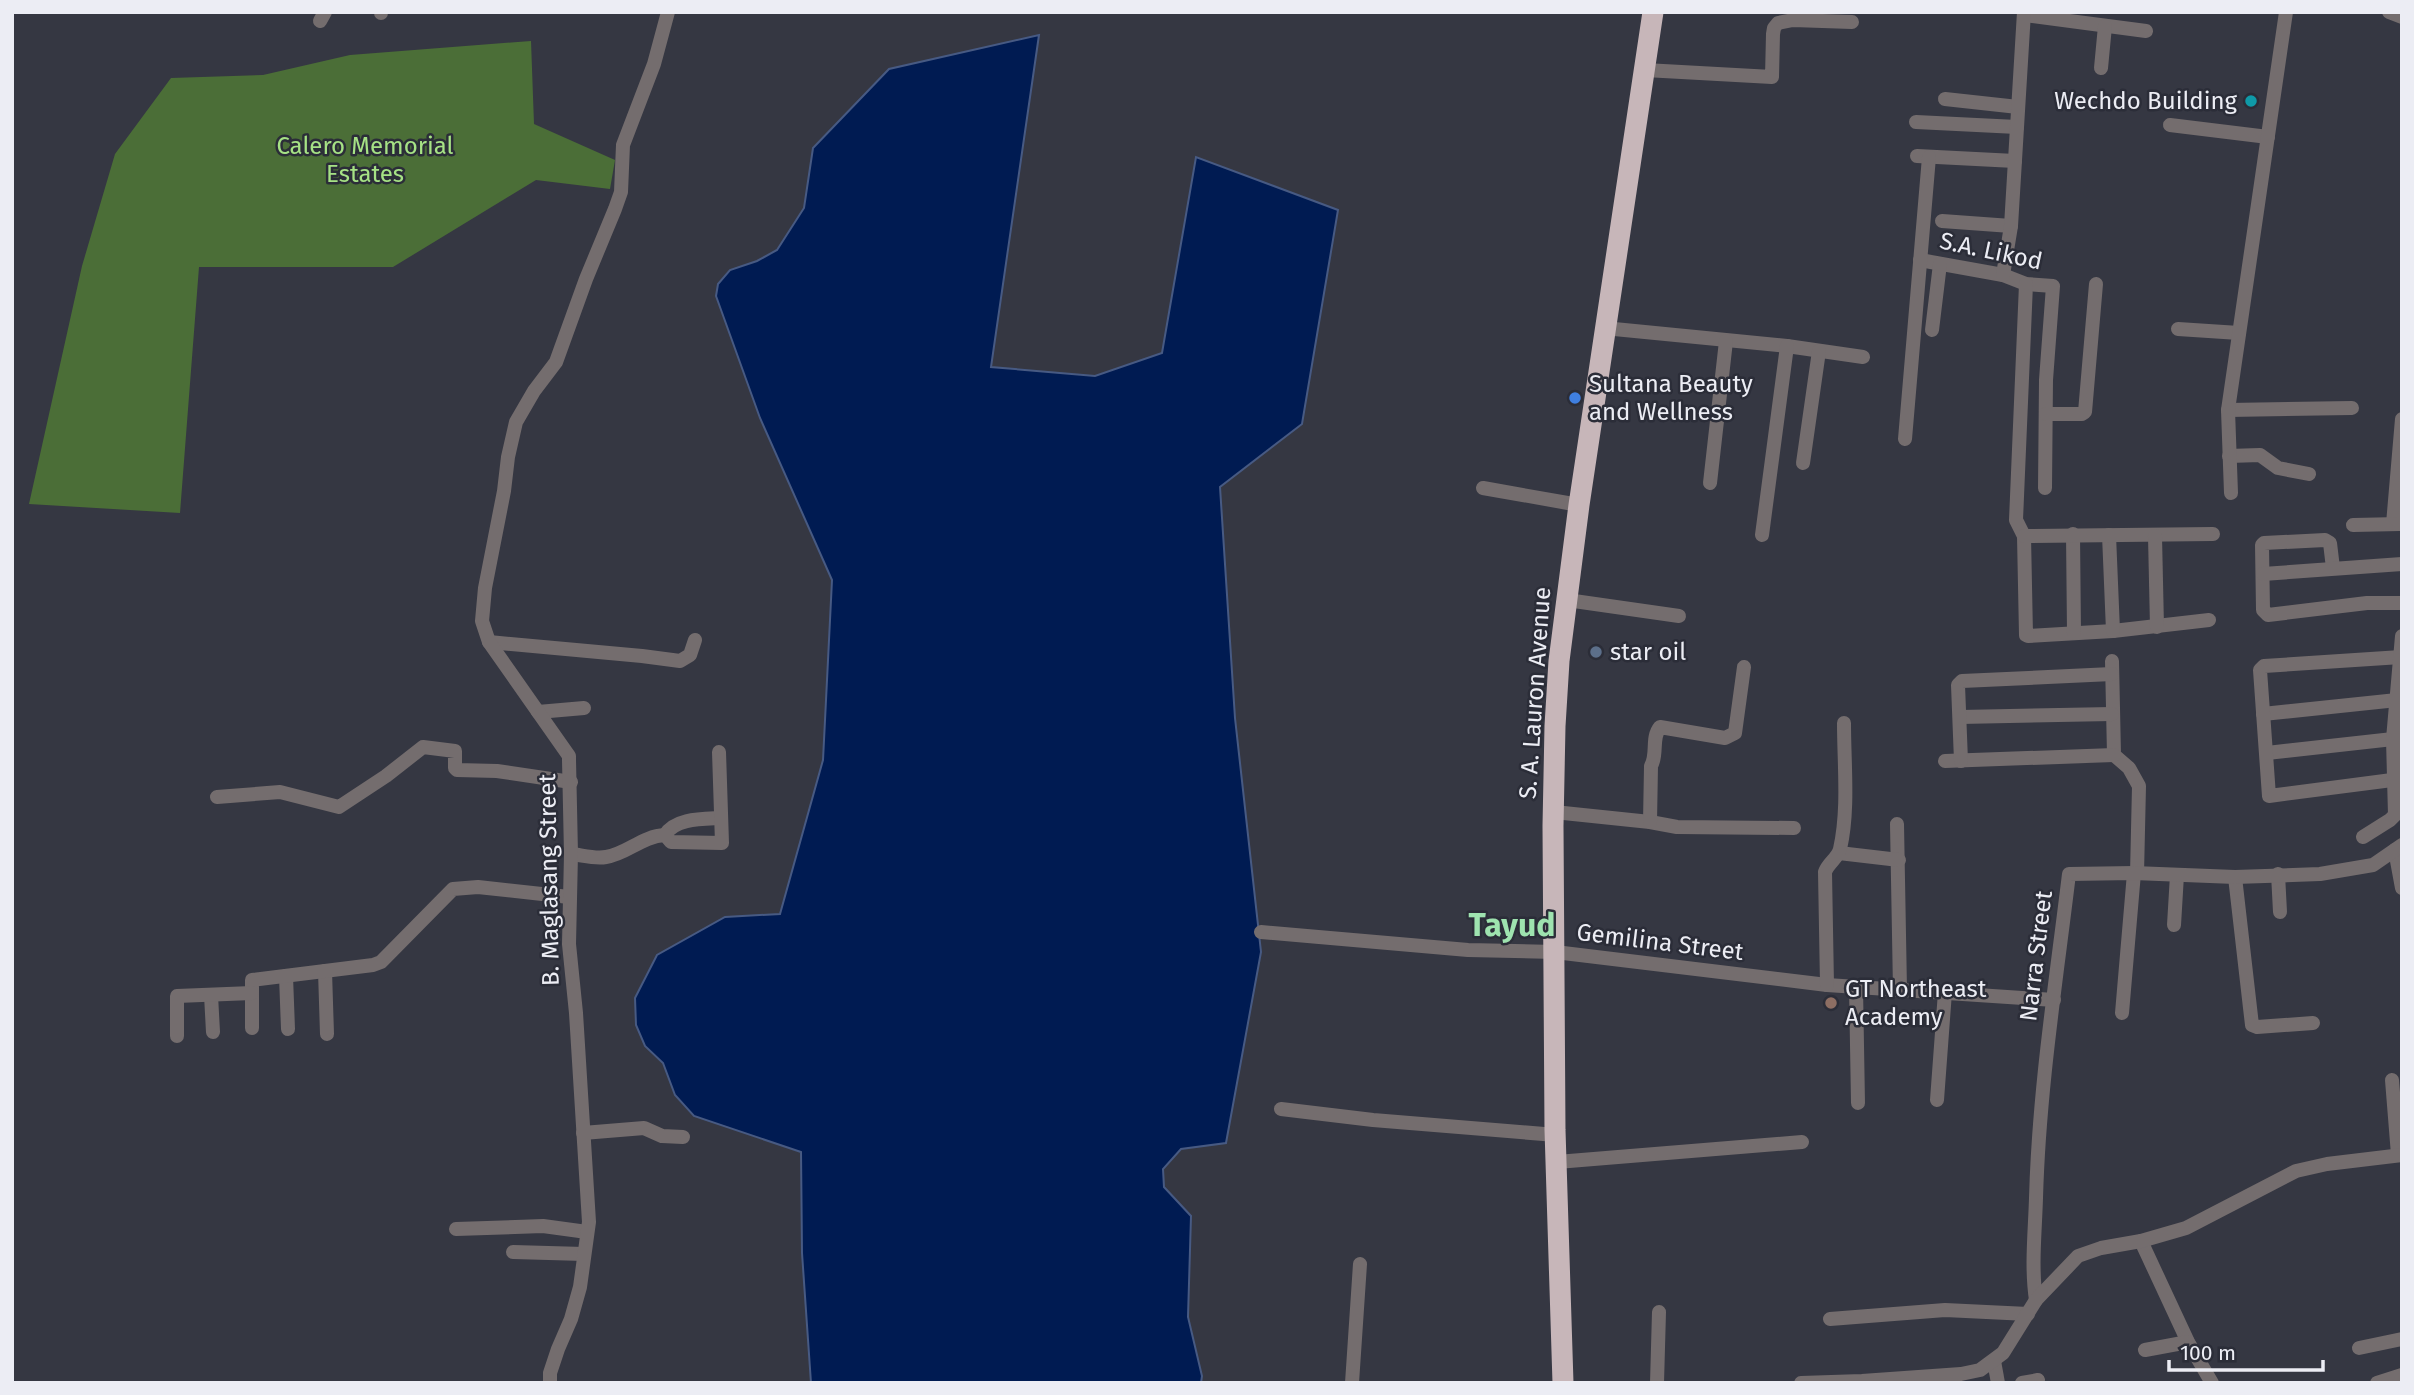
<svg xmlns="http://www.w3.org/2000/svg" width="2414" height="1395" viewBox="0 0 2414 1395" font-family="'Fira Sans',sans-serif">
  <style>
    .green { fill: #4b6e37 }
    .water { fill: #001b52; stroke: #475a83; stroke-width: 2 }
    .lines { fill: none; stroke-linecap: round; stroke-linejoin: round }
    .minor { stroke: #746d6e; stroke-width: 14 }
    .highway { stroke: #c7b6b9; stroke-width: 21 }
    .culture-dot { fill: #0f9aa8; stroke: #2b2d38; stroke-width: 2.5 }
    .shop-dot { fill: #3f7fe0; stroke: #2b2d38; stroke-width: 2.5 }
    .service-dot { fill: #5c6f8a; stroke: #2b2d38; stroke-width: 2.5 }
    .education-dot { fill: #8d6e63; stroke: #2b2d38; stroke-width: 2.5 }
    .labels { text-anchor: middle; stroke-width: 5; stroke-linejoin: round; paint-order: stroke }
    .poi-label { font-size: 24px; fill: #ecedf4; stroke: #2b2d38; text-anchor: start }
    .park-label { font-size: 24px; fill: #a6e285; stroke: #2b2d38 }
    .street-label { font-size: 24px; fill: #ecedf4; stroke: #2b2d38 }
    .district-label { font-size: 32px; font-weight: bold; fill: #9ee3af; stroke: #2b2d38 }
  </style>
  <rect width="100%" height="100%" fill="#353742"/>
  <path class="green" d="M 531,41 L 534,124 L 615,160 L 610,189 L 536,180 L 393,267 L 199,267 L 180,513 L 29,504 L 82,266 L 115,154 L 171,78 L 263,75 L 350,55 Z"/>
  <path class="water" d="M 1039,35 L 991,367 L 1095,376 L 1162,353 L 1196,157 L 1338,210 L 1302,424 L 1220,487 L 1235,718 L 1261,952 L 1226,1143 L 1181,1149 L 1163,1169 L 1164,1187 L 1191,1216 L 1188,1317 L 1202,1376 L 1201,1383 L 811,1383 L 802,1253 L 801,1152 L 694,1116 L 675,1095 L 663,1063 L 645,1046 L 636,1025 L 635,998 L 657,955 L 725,917 L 780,914 L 823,760 L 832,580 L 760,418 L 716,296 L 718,284 L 730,270 L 757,261 L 777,250 L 804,208 L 813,148 L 889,69 Z"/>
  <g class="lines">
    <g class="minor">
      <path d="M 2389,12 L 2402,17"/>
      <path d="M 381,13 L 381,12"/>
      <path d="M 2024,15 L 2146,31"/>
      <path d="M 320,21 L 325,12"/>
      <path d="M 2101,68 L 2105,26"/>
      <path d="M 1645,70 L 1772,77 L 1773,34 L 1774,28 L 1778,23 L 1793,20 L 1852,22"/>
      <path d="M 1945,99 L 2018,107"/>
      <path d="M 1916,122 L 2017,127"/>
      <path d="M 2170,125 L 2268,137"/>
      <path d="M 1917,156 L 2015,161"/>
      <path d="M 1942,221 L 2011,226"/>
      <path d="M 1920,260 L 2003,275 L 2026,284 L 2053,286 L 2046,380 L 2045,488"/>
      <path d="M 2003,275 L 2011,226 L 2024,12"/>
      <path d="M 2026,284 L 2016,520 L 2024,536 L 2026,635 L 2028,636 L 2113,631 L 2209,620"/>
      <path d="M 1604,328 L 1787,346 L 1863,357"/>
      <path d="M 2178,329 L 2239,333"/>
      <path d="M 1932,330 L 1940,264"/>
      <path d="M 2228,410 L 2352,408"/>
      <path d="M 2046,414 L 2082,414 L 2085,412 L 2096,284"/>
      <path d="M 1905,439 L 1929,157"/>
      <path d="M 2229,456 L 2260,455 L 2278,468 L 2309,474"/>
      <path d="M 1803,463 L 1819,351"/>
      <path d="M 1710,483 L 1726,341"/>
      <path d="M 1483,488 L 1579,505"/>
      <path d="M 2231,493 L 2228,410 L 2286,12"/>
      <path d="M 2393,524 L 2402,419"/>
      <path d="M 2353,525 L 2400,524"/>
      <path d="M 2073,534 L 2074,633"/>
      <path d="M 1762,535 L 1787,346"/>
      <path d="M 2109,535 L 2113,631"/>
      <path d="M 2024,536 L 2213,534"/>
      <path d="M 2155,536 L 2157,627"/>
      <path d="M 2333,568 L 2330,543 L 2325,540 L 2264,543 L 2262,545 L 2263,610 L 2268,615 L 2367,603 L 2402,603"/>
      <path d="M 2263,574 L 2402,564"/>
      <path d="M 1567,600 L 1679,616"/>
      <path d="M 489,642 L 642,656 L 680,661 L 690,655 L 695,640"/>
      <path d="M 2112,661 L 2114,755 L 2129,768 L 2139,786 L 2137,874"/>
      <path d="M 538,712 L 584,708"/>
      <path d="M 2263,714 L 2397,700"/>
      <path d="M 1960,717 L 2112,714"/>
      <path d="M 2267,753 L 2393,739"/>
      <path d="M 1945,761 L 2114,755"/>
      <path d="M 1961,761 L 1958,685 L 1962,681 L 2112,674"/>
      <path d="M 2392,780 L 2269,796 L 2260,670 L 2264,666 L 2401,657"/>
      <path d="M 217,797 L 280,792 L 339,807 L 386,776 L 423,747 L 455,751 L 455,768 L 457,770 L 497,771 L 571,782"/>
      <path d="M 1554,812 L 1650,822 L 1677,827 L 1794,828"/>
      <path d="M 1650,822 L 1651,766 C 1658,754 1651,738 1660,727 L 1725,738 L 1735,733 L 1744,667"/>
      <path d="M 1897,824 L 1900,990"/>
      <path d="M 665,835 C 675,818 703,819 721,818"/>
      <path d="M 2363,837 L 2390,820 L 2395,815 L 2393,739 L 2402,636"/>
      <path d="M 2395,850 L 2402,888"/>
      <path d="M 1839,853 L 1899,860"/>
      <path d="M 571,854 C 582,855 594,859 606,857 C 627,854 642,836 665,835 L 671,842 L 722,843 L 719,752"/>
      <path d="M 2278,874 L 2280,912"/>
      <path d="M 2235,877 L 2252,1025 L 2257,1027 L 2313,1023"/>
      <path d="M 2174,925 L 2177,875"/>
      <path d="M 1261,932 L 1468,950 L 1555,952 L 1827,985 L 2054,1000"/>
      <path d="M 325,971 L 327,1034"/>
      <path d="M 286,976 L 288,1029"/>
      <path d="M 1827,985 L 1825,872 C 1828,863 1838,858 1840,849 C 1849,809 1844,765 1844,723"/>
      <path d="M 1856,987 L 1858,1103"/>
      <path d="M 211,995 L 213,1032"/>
      <path d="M 2122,1013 L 2134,873"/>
      <path d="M 252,1028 L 252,980 L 373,965 L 381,962 L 453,889 L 478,887 L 569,897"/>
      <path d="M 177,1036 L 177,996 L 252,993"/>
      <path d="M 2392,1080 L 2398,1155"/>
      <path d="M 1937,1100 L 1945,992"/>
      <path d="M 1281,1109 L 1373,1120 L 1556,1135"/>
      <path d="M 583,1133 L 644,1128 L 662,1136 L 683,1137"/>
      <path d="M 1557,1162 L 1802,1142"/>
      <path d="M 456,1229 L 543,1226 L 587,1232"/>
      <path d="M 2141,1241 L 2188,1342 L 2212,1383"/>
      <path d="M 513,1252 L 584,1254"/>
      <path d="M 2036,1300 C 2031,1267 2035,1232 2036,1198 C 2039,1089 2056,982 2069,874 L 2134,873 L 2235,877 L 2320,874 L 2373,865 L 2402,845"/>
      <path d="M 1830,1319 L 1945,1310 L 2028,1314"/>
      <path d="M 2359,1348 L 2402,1339"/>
      <path d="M 2145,1350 L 2188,1342"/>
      <path d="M 1994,1361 L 1998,1383"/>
      <path d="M 550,1383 L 550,1373 L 558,1349 L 571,1319 L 580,1287 L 589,1222 L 576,1013 L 569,944 L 571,854 L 569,760 L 569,756 L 489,642 L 482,621 L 485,588 L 504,491 L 508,457 L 516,422 L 534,391 L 556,362 L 586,279 L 615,209 L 621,192 L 623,145 L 654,64 L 668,12"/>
      <path d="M 1352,1383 L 1360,1264"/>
      <path d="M 1657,1383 L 1659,1312"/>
      <path d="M 1801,1383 L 1862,1381 L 1961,1374 L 1980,1370 L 2003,1353 L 2036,1300 L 2078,1256 L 2101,1248 L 2141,1241 L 2186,1228 L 2296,1171 L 2327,1164 L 2402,1155"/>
      <path d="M 2022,1383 L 2038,1380"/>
      <path d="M 2377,1383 L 2402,1375"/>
    </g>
    <path class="highway" d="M 1563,1383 L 1555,1130 L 1553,826 L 1555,726 L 1559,661 L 1579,505 L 1653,12"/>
  </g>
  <circle class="culture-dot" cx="2251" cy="101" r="7"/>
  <circle class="shop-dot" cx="1575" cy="398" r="7"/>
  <circle class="service-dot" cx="1596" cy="652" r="7"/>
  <circle class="education-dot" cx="1831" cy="1003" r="7"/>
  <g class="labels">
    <g class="poi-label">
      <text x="2237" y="109" text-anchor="end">Wechdo Building</text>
      <text x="1589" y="392">Sultana Beauty<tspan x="1589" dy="28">and Wellness</tspan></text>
      <text x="1610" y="660">star oil</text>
      <text x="1845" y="997">GT Northeast<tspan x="1845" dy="28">Academy</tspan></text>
    </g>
    <g class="park-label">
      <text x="365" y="154">Calero Memorial<tspan x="365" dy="28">Estates</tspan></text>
    </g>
    <g class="street-label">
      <text transform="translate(1991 251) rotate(12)" y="8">S.A. Likod</text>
      <text transform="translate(1535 693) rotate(-86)" y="8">S. A. Lauron Avenue</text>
      <text transform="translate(549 880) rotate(-91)" y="8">B. Maglasang Street</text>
      <text transform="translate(1660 942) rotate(7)" y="8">Gemilina Street</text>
      <text transform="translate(2036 956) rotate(-83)" y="8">Narra Street</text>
    </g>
    <g class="district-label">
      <text x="1512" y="936">Tayud</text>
    </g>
  </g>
  <rect width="2414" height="1395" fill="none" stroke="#ecedf4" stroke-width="28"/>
  <path d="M2169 1360v10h154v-10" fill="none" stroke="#ecedf4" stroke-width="3.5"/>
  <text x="2180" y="1360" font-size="21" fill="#ecedf4" stroke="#2b2d38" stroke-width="5" paint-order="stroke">100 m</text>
</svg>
